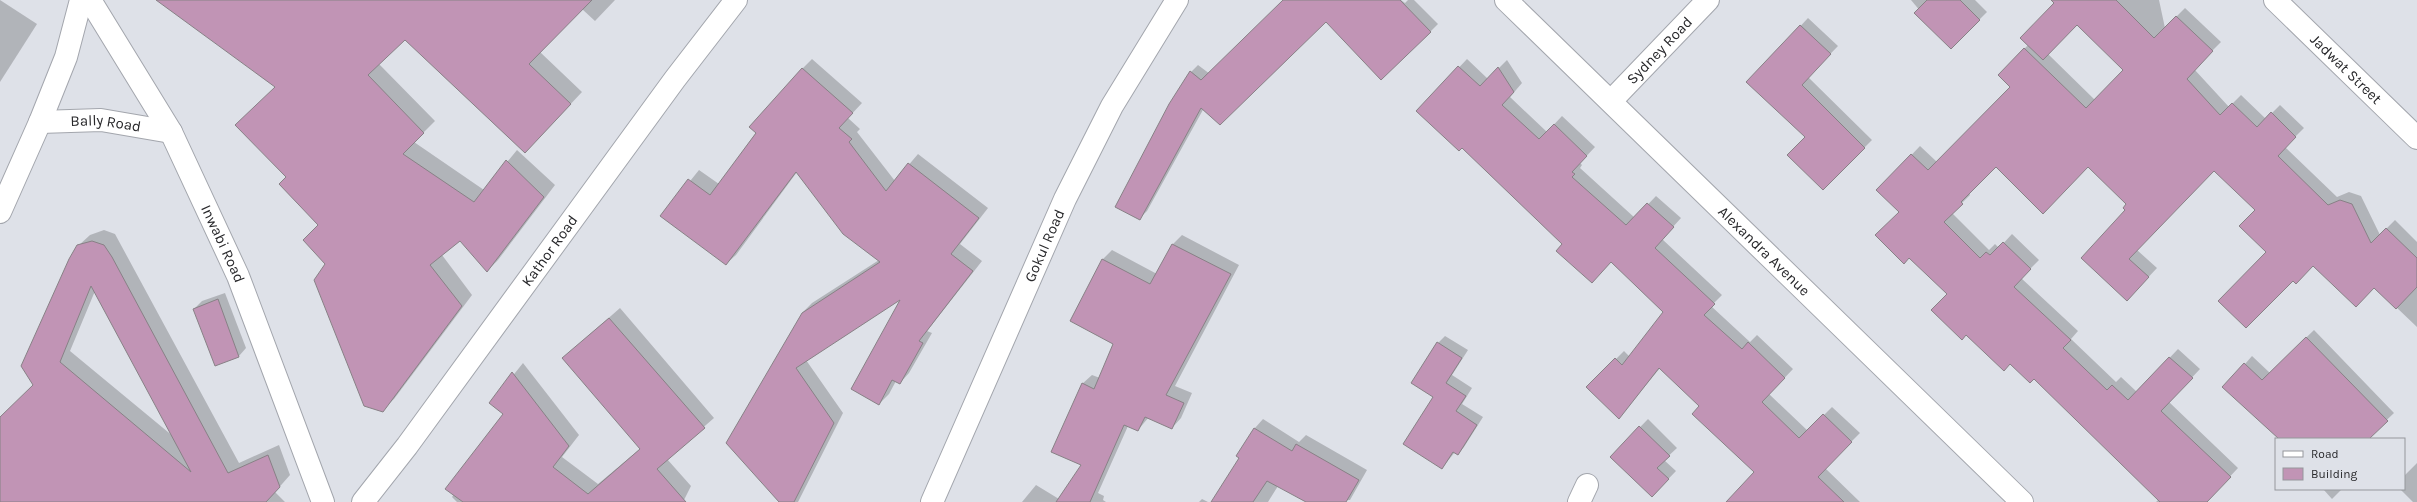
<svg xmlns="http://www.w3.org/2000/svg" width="2417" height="502" viewBox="0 0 2417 502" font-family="Karla,sans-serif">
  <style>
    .shadow { fill: #0003; fill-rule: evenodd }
    .building { fill: #c194b5; stroke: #888186; fill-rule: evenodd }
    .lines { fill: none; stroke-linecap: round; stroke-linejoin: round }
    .street-casing { stroke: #a3a6ad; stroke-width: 24 }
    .secondary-casing { stroke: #a3a6ad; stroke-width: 24 }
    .street { stroke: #fff; stroke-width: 22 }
    .secondary { stroke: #fff; stroke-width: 22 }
    .labels { text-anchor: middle; stroke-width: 3; stroke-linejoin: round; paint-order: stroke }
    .street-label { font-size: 15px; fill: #28282b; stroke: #dee1e8 }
  </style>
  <rect width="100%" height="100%" fill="#dee1e8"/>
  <g class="shadow">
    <path d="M 0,0 L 37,24 L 0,82 Z"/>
    <path d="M 158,0 L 615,0 L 595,21 L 582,9 L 540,52 L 582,92 L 536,141 L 405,39 L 379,64 L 435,121 L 414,142 L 484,190 L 517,150 L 555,185 L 498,260 L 487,271 L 460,240 L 442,255 L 472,295 L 394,399 L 382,410 L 327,264 L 319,225 L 287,177 L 276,87 Z"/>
    <path d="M 1284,0 L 1401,0 L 1405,3 L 1408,0 L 1414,0 L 1438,24 L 1430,32 L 1326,20 L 1204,108 L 1147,211 L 1139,219 L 1191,72 L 1198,65 L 1210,74 Z"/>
    <path d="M 1911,0 L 1975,0 L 1987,12 L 1951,48 Z"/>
    <path d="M 2055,0 L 2159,0 L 2165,28 L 2185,8 L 2221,42 L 2194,69 L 2229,107 L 2241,95 L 2266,119 L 2280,105 L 2304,128 L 2285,147 L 2337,197 L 2349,192 L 2361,196 L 2380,235 L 2395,220 L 2417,242 L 2417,327 L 2374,286 L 2313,265 L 2267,252 L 2256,210 L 2214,169 L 2137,250 L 2157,268 L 2127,300 L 2128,204 L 2088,166 L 1996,165 L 1969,193 L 1970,195 L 1952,213 L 1989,250 L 1995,244 L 1999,248 L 2012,234 L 2039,260 L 2021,278 L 2078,331 L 2071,339 L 2116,382 L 2121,377 L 2137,392 L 2178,349 L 2200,369 L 2169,402 L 2238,468 L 2206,502 L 2156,502 L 2159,499 L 2034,377 L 2010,363 L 1948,294 L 1900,212 L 1878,190 L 1920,146 L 1937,162 L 2012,87 L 1999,75 L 2028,45 ZM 2077,24 L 2125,70 L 2095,100 L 2048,54 Z"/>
    <path d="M 1808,18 L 1838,46 L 1808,77 L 1872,140 L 1823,189 L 1806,137 L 1748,82 Z"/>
    <path d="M 812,59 L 862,103 L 848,118 L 860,129 L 857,132 L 895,181 L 918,154 L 988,208 L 960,244 L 982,261 L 927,331 L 932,333 L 909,373 L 900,383 L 896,381 L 889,394 L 879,404 L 903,297 L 806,360 L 843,413 L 798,502 L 780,502 L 802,313 L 812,303 L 879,260 L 797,172 L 736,255 L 726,264 L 662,216 L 699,170 L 719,184 L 802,69 Z"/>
    <path d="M 1467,59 L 1488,79 L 1507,60 L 1522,83 L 1510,97 L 1547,132 L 1562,116 L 1595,147 L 1580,163 L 1582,165 L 1580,168 L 1635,218 L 1656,196 L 1681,218 L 1662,239 L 1722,295 L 1711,306 L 1750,342 L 1757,335 L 1793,369 L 1769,394 L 1808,431 L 1832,407 L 1860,433 L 1825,468 L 1860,502 L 1727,502 L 1756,472 L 1701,406 L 1660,368 L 1619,418 L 1588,387 L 1624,351 L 1630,357 L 1664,312 L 1611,261 L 1563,244 L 1462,147 L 1418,111 Z"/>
    <path d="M 104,230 L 115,234 L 239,463 L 279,445 L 290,475 L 275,492 L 285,502 L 0,502 L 0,418 L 34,385 L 78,246 L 90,235 ZM 95,291 L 174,437 L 70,351 Z"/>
    <path d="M 1182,235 L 1239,265 L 1175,386 L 1192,393 L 1181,418 L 1172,428 L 1149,417 L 1138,430 L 1128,426 L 1098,493 L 1104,496 L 1103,500 L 1106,502 L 1022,502 L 1036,485 L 1059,499 L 1082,465 L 1082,384 L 1092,375 L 1100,378 L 1115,343 L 1071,320 L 1103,259 L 1112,250 L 1157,274 L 1173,244 Z"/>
    <path d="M 225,293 L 246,348 L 239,356 L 215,364 L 194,309 L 202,301 Z"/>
    <path d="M 620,308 L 714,418 L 667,459 L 691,486 L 683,502 L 457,502 L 452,497 L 505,414 L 491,403 L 523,363 L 579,435 L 562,457 L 598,484 L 641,448 L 563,358 Z"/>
    <path d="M 2314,330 L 2394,413 L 2367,439 L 2280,439 L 2245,364 L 2252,356 L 2270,373 Z"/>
    <path d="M 1445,336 L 1468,350 L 1452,375 L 1472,388 L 1462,404 L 1483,417 L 1464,447 L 1458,454 L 1455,452 L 1442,468 L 1434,397 L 1438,343 Z"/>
    <path d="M 1263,419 L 1299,442 L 1306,435 L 1367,470 L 1350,500 L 1308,502 L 1278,486 L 1268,502 L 1212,502 L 1240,458 L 1237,456 L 1255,428 Z"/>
    <path d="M 1648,419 L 1677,448 L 1664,460 L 1676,471 L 1652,496 L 1611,457 Z"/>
    <path d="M 2417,463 L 2417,502 L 2413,502 L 2400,489 L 2404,489 L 2404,476 Z"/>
    <path d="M 2323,489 L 2342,489 L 2332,499 Z"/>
    <path d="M 1202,499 L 1208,502 L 1199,502 Z"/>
  </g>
  <g class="building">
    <path d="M 156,0 L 592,0 L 529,64 L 571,104 L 525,153 L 405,40 L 368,75 L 424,133 L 403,154 L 474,202 L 506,160 L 544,197 L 487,272 L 460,241 L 430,265 L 462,306 L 383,412 L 364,406 L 314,280 L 325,264 L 303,240 L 318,225 L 279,184 L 286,177 L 235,125 L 275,87 Z"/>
    <path d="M 1283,0 L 1400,0 L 1431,32 L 1381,80 L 1326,22 L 1220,125 L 1201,108 L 1140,220 L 1115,207 L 1169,104 L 1190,71 L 1201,80 Z"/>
    <path d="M 1927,0 L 1960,0 L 1980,20 L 1951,49 L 1914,13 Z"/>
    <path d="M 2051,0 L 2116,0 L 2154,38 L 2176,16 L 2213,51 L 2187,79 L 2220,115 L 2232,103 L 2257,127 L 2271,112 L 2296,137 L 2278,156 L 2328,205 L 2340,200 L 2352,204 L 2371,243 L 2386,228 L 2417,258 L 2417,287 L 2396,309 L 2374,288 L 2356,307 L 2313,266 L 2296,284 L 2293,281 L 2246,328 L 2218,301 L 2266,252 L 2239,226 L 2255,210 L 2214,171 L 2129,259 L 2149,277 L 2127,301 L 2081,258 L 2125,210 L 2123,208 L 2126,204 L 2088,167 L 2043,214 L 1996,167 L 1961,202 L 1963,204 L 1944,222 L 1980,258 L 1986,252 L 1990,255 L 2003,242 L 2031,269 L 2014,287 L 2071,340 L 2063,348 L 2107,390 L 2112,385 L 2128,400 L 2169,357 L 2193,378 L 2161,411 L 2231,477 L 2207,502 L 2160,502 L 2034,379 L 2030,383 L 2010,364 L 2004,371 L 1966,335 L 1962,340 L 1931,310 L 1947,294 L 1909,258 L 1904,264 L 1875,235 L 1899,212 L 1876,190 L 1911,154 L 1928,170 L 2010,87 L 1998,75 L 2024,48 L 2086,108 L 2123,70 L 2077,25 L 2043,60 L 2020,38 L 2054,3 Z"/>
    <path d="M 1800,25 L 1831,54 L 1802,85 L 1865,148 L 1823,190 L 1787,155 L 1805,137 L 1746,82 Z"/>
    <path d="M 1458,66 L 1480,86 L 1498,67 L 1514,92 L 1502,105 L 1539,139 L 1554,124 L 1587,156 L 1572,172 L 1575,174 L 1572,177 L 1626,225 L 1647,203 L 1674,227 L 1655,248 L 1715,304 L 1704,315 L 1742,349 L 1748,342 L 1785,378 L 1762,402 L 1799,438 L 1823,414 L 1852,442 L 1818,477 L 1844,502 L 1726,502 L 1754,472 L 1692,414 L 1699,406 L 1659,368 L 1619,419 L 1586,387 L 1615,358 L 1622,365 L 1663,312 L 1611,262 L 1592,283 L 1556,251 L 1562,244 L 1462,148 L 1459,151 L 1416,111 Z"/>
    <path d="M 802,68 L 853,113 L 839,128 L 852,139 L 849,142 L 886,191 L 908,163 L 979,218 L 951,254 L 973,271 L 919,341 L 923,343 L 900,384 L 892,380 L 879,405 L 851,389 L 900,300 L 796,368 L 834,423 L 794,502 L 779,502 L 726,443 L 802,313 L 880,262 L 843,234 L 796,172 L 726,265 L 660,216 L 688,179 L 710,195 L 756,133 L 749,127 Z"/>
    <path d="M 92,241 L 104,245 L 112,257 L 228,473 L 268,455 L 280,487 L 266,502 L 0,502 L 0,417 L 33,385 L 21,366 L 69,259 L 77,245 ZM 91,286 L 191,472 L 60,362 Z"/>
    <path d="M 1172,244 L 1231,274 L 1166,395 L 1184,403 L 1172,429 L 1145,417 L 1138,431 L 1124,425 L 1090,502 L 1056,502 L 1081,465 L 1051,452 L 1082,383 L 1094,389 L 1113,344 L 1070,321 L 1102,259 L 1150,284 Z"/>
    <path d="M 218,299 L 239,357 L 215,366 L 193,309 Z"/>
    <path d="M 609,318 L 705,428 L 657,469 L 686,502 L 463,502 L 445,489 L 503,414 L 489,403 L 512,372 L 569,446 L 553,467 L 588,494 L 640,449 L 562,358 Z"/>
    <path d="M 2306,337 L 2388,421 L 2369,439 L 2279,439 L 2222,387 L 2244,363 L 2262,380 Z"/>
    <path d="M 1437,342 L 1462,358 L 1446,383 L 1466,396 L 1456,411 L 1477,425 L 1458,455 L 1453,452 L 1442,469 L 1403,444 L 1433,397 L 1411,383 Z"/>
    <path d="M 1639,426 L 1670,456 L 1657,468 L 1669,479 L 1652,497 L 1610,457 Z"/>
    <path d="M 1254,428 L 1292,451 L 1296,444 L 1359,480 L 1346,502 L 1306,502 L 1267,481 L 1253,502 L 1211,502 L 1239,458 L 1236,456 Z"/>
  </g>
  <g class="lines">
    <g class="street-casing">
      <g id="street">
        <path id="s1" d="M 40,122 L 101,120 L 171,132"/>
        <path d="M 0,212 L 40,122 L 66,57 L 81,0"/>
        <path id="s2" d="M 363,502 L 407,446 L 675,79 L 736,0"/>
        <path id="s3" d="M 932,502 L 1065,199 L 1112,106 L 1177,0"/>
        <path d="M 1579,502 L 1587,485"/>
      </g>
    </g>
    <g class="secondary-casing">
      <g id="secondary">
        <path id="s4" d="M 90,0 L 171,132 L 238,276 L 323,502"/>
        <path id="s5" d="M 1506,0 L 2022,502"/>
        <path id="s6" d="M 2275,0 L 2417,138"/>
        <path id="s7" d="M 1611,101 L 1708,0"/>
      </g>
    </g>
    <use href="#street" class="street"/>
    <use href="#secondary" class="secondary"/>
  </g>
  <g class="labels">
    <g class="street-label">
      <text dy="5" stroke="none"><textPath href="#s7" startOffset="70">Sydney Road</textPath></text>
      <text dy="5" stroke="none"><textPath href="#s6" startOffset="99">Jadwat Street</textPath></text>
      <text dy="5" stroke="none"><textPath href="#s1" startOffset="66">Bally Road</textPath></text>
      <text dy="5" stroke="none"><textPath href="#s4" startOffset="278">Inwabi Road</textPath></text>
      <text dy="5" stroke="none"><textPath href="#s3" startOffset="280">Gokul Road</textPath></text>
      <text dy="5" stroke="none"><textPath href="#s2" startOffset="313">Kathor Road</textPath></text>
      <text dy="5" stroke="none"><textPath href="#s5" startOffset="360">Alexandra Avenue</textPath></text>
    </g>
  </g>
  <rect x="2275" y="438" width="130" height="52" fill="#dee1e8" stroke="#95979c"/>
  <rect x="2283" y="451" width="20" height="6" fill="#ffffff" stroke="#95979c"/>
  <text x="2311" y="458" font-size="12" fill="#28282b">Road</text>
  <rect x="2283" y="468" width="20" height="12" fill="#c194b5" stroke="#95979c"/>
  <text x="2311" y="478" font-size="12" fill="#28282b">Building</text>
</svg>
